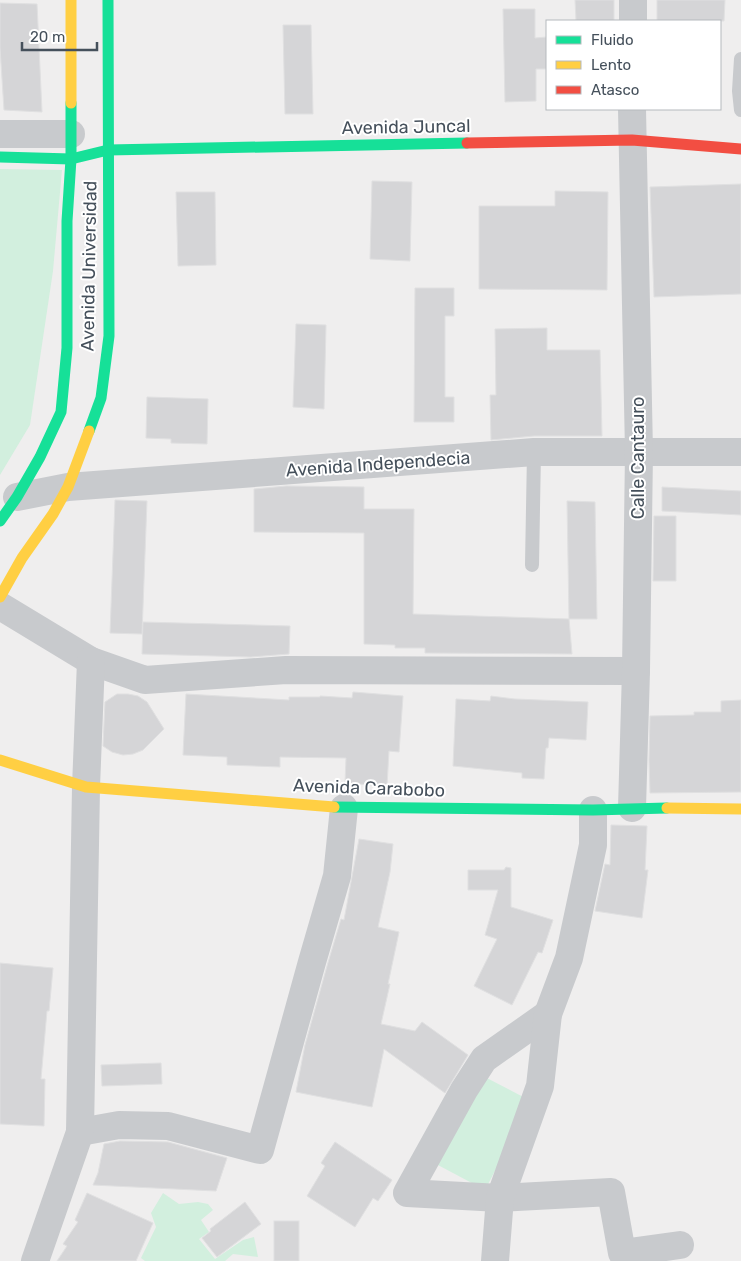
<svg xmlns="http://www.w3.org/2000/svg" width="741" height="1261" viewBox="0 0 741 1261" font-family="Rubik,sans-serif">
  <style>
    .green { fill: #d2efde }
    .building { fill: #d5d5d7; stroke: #e0e0e1 }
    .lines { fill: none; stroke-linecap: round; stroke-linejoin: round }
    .lane { stroke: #c8cacd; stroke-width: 14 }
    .street { stroke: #c8cacd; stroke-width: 28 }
    .fast { stroke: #16e098; stroke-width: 11 }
    .slow { stroke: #ffcf43; stroke-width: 11 }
    .jam { stroke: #f24e42; stroke-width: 11 }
    .labels { text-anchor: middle; stroke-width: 4; stroke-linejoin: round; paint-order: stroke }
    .street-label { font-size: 18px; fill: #45505b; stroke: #fff }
  </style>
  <rect width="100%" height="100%" fill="#efeeee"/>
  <g class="green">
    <path d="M 0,169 L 62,170 L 53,271 L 30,425 L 0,475 Z"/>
    <path d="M 481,1075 L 531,1101 L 485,1190 L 436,1164 Z"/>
    <path d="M 163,1193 L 179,1204 L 198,1202 L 208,1204 L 213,1210 L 201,1220 L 209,1232 L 199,1239 L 215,1259 L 243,1240 L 254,1237 L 258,1257 L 233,1254 L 225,1261 L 145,1261 L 141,1258 L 156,1227 L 151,1213 Z"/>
  </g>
  <g class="building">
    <path d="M 575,0 L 614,0 L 614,21 L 576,21 Z"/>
    <path d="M 657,0 L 725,0 L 724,21 L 657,21 Z"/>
    <path d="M 0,3 L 37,4 L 42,112 L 4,110 L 0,48 Z"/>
    <path d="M 503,9 L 535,9 L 535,38 L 547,37 L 547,69 L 536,69 L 536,101 L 505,102 Z"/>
    <path d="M 283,25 L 311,25 L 313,114 L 285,114 Z"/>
    <path d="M 372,181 L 412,182 L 410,261 L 370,259 Z"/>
    <path d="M 741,184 L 741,294 L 654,297 L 650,187 Z"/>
    <path d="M 555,191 L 608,192 L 607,290 L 479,289 L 479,206 L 555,206 Z"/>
    <path d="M 176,192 L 215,192 L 216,265 L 178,266 Z"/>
    <path d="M 415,288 L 454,288 L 454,316 L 445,316 L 445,397 L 454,397 L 454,422 L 414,422 Z"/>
    <path d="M 296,324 L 326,325 L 324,409 L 293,407 Z"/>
    <path d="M 547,328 L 547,350 L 600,350 L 602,436 L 534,436 L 491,440 L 490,395 L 496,395 L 495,329 Z"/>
    <path d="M 147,397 L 208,399 L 207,444 L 171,443 L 171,439 L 146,438 Z"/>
    <path d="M 286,486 L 364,487 L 364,509 L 414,509 L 413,614 L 569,619 L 572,654 L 425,653 L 425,648 L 395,648 L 395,645 L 364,644 L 364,533 L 254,532 L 254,489 Z"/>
    <path d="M 662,487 L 741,491 L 741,515 L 662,511 Z"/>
    <path d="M 115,500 L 147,501 L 142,634 L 110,633 Z"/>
    <path d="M 567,501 L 595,502 L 597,619 L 569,619 Z"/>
    <path d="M 654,516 L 676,516 L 676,581 L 653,581 Z"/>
    <path d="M 143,622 L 290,626 L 289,654 L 251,657 L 142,654 Z"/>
    <path d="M 353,692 L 403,696 L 399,752 L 389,751 L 387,786 L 345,783 L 346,758 L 280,757 L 280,767 L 227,765 L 227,757 L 183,755 L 186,694 L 289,700 L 289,697 L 320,697 L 320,696 L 352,698 Z"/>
    <path d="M 117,694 L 128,694 L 138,696 L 147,702 L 164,729 L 143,750 L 133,754 L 123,755 L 112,752 L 103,746 L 105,702 Z"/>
    <path d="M 491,696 L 515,699 L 588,702 L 586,740 L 549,738 L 548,748 L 546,748 L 544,779 L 522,778 L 522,773 L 453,766 L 456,699 L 490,701 Z"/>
    <path d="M 741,700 L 741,792 L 650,793 L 649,760 L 650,716 L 694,715 L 694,712 L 721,712 L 721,701 Z"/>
    <path d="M 611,825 L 647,826 L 645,870 L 648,870 L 642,918 L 595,911 L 605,864 L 610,865 Z"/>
    <path d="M 359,839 L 393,844 L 390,872 L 378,927 L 399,932 L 388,984 L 390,984 L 381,1024 L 415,1031 L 422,1022 L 468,1055 L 445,1093 L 384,1049 L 372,1107 L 296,1092 L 305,1045 L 327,966 L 341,919 L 344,920 Z"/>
    <path d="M 506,867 L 511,868 L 511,907 L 553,920 L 542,953 L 538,952 L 512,1005 L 474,986 L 497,939 L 485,935 L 498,890 L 468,890 L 468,870 L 504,870 Z"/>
    <path d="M 0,963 L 53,968 L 49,1011 L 47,1011 L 41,1079 L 45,1079 L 44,1126 L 0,1124 Z"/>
    <path d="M 161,1063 L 162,1084 L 102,1086 L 101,1065 Z"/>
    <path d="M 120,1141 L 168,1142 L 227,1158 L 216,1191 L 93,1185 L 98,1173 L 104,1144 Z"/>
    <path d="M 335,1142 L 392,1180 L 378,1201 L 373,1198 L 355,1227 L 307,1196 L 325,1166 L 321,1163 Z"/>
    <path d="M 87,1193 L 153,1223 L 136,1261 L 57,1261 L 67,1246 L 63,1244 L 78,1222 L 75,1220 Z"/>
    <path d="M 245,1202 L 261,1224 L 217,1257 L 202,1238 L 211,1231 L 210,1229 Z"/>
    <rect x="274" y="1221" width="25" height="40"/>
  </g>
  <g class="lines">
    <g class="lane">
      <path d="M 741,59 L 739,91 L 741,110"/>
      <path d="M 532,565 L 534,452"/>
    </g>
    <g class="street">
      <path d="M 633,21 L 633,0"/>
      <path d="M 0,134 L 71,134"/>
      <path d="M 17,497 L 68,487 L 534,452 L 741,452"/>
      <path d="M 0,606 L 91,661 L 145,680 L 286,670 L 636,671"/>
      <path d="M 632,808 L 636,671 L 639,452 L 632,109"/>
      <path d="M 548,1014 L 484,1059 L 464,1090 L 407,1193 L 500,1198 L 611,1192 L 622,1253 L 680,1245"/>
      <path d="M 80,1132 L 119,1125 L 168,1126 L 260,1150 L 312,962 L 337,876 L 344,808"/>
      <path d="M 35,1261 L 80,1132 L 86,787 L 91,661"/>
      <path d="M 495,1261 L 500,1198 L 540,1086 L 548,1014 L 569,958 L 593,845 L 593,810"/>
    </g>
    <g class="fast">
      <path d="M 0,157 L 71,159 L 108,150 L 467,143"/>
      <path d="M 89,431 L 101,398 L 109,336 L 108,0"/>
      <path d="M 0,521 L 17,497 L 40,457 L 61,412 L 67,348 L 67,221 L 71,159 L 71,103"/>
      <path d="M 334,807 L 593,810 L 667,808"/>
    </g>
    <g class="slow">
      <path d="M 71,0 L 71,103"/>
      <path d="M 0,597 L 22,558 L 53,514 L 68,487 L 89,431"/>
      <path d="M 0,760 L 86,787 L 334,807"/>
      <path d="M 667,808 L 741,809"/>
    </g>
    <path class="jam" d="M 467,143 L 632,140 L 741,149"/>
  </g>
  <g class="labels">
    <g class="street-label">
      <text transform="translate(406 127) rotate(-1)" y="6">Avenida Juncal</text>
      <text transform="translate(89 266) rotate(-89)" y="6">Avenida Universidad</text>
      <text transform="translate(638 458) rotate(-90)" y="6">Calle Cantauro</text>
      <text transform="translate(378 464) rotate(-4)" y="6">Avenida Independecia</text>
      <text transform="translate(369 788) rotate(2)" y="6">Avenida Carabobo</text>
    </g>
  </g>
  <rect x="546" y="20" width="175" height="90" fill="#ffffff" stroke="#b5b9bd"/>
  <rect x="556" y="36" width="25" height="8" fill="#16e098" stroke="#b5b9bd"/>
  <text x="591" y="45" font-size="15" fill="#45505b">Fluido</text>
  <rect x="556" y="61" width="25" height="8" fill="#ffcf43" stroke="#b5b9bd"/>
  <text x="591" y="70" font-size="15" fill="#45505b">Lento</text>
  <rect x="556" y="86" width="25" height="8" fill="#f24e42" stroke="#b5b9bd"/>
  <text x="591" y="95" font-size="15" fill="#45505b">Atasco</text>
  <path d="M22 42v8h75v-8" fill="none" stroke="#45505b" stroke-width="2.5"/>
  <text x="30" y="42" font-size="15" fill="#45505b" stroke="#ffffff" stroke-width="4" paint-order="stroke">20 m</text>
</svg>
